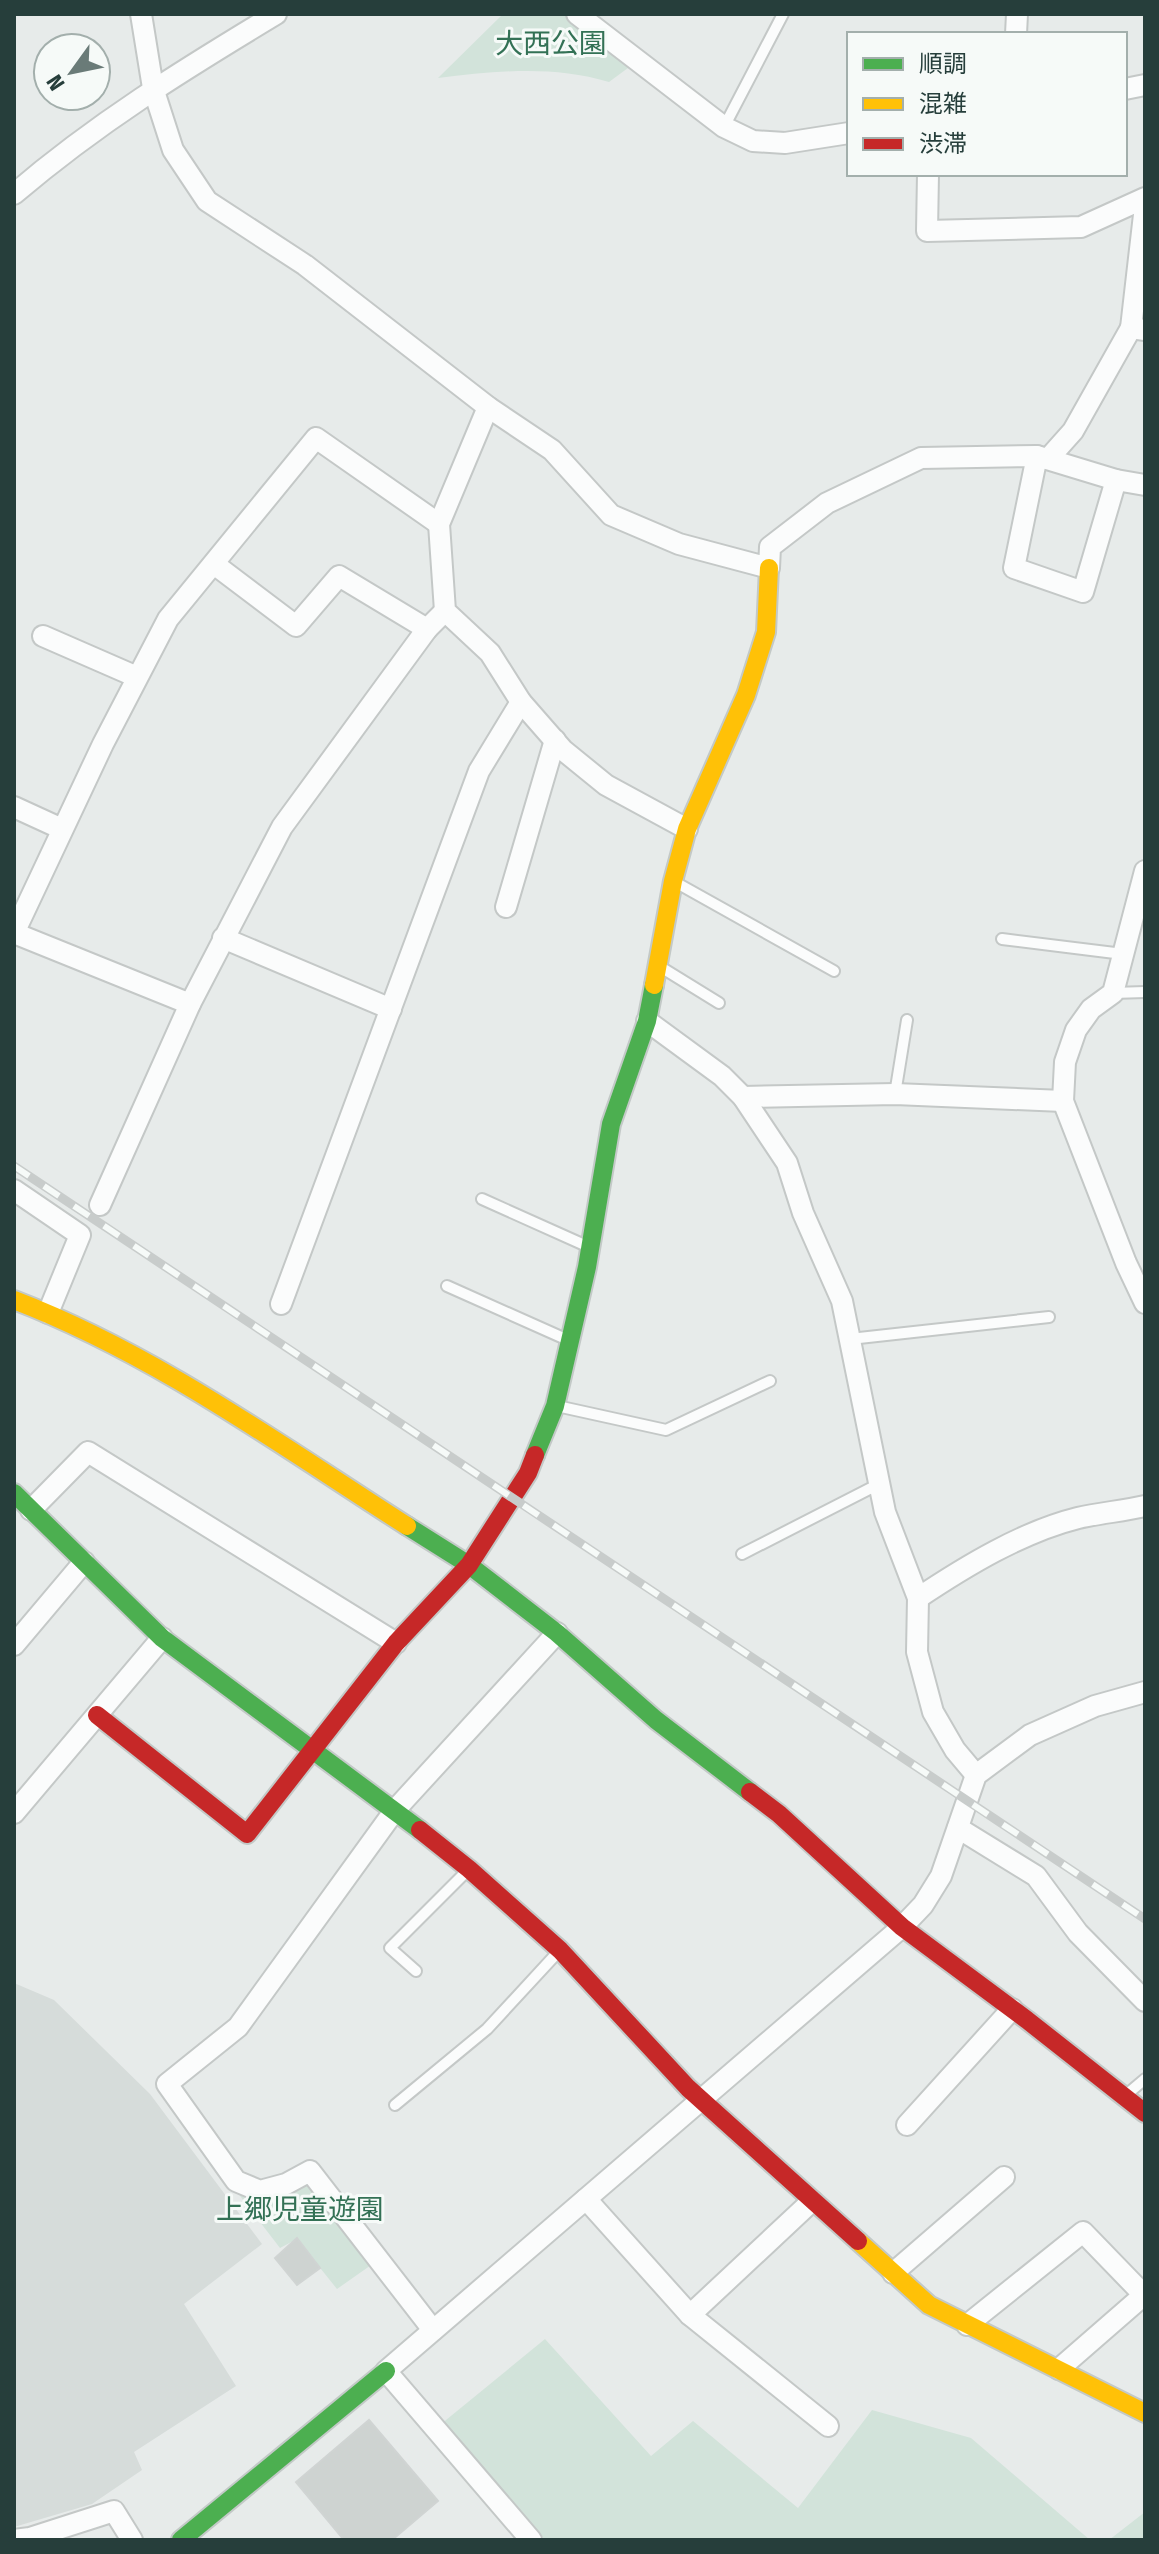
<svg xmlns="http://www.w3.org/2000/svg" width="1159" height="2554" viewBox="0 0 1159 2554" font-family="'Fira Sans Condensed','Noto Sans JP',sans-serif">
  <style>
    .built { fill: #d6dcda }
    .green { fill: #d2e3da }
    .building { fill: #ced3d1; stroke: #d0d4d3; stroke-width: 2 }
    .lines { fill: none; stroke-linecap: round; stroke-linejoin: round }
    .lane-casing { stroke: #c4c8c7; stroke-width: 14 }
    .street-casing { stroke: #c4c8c7; stroke-width: 24 }
    .fast-casing { stroke: #c3c9c7; stroke-width: 22 }
    .slow-casing { stroke: #c3c9c7; stroke-width: 22 }
    .jam-casing { stroke: #c3c9c7; stroke-width: 22 }
    .lane { stroke: #fbfcfc; stroke-width: 10 }
    .street { stroke: #fbfcfc; stroke-width: 20 }
    .fast { stroke: #4caf50; stroke-width: 18 }
    .slow { stroke: #ffc107; stroke-width: 18 }
    .jam { stroke: #c62828; stroke-width: 18 }
    .rail-casing { stroke: #c8cccb; stroke-width: 9 }
    .rail { stroke: #f6faf8; stroke-width: 6; stroke-dasharray: 18; stroke-linecap: butt }
    .labels { text-anchor: middle; stroke-width: 6; stroke-linejoin: round; paint-order: stroke }
    .park-label { font-size: 28px; fill: #337155; stroke: #f6faf8 }
  </style>
  <rect width="100%" height="100%" fill="#e7ebea"/>
  <path class="built" d="M 14,1983 L 54,2000 L 150,2094 L 262,2244 L 184,2304 L 236,2386 L 134,2452 L 142,2470 L 92,2504 L 14,2527 Z"/>
  <g class="green">
    <path d="M 503,14 L 564,14 L 632,65 L 609,82 C 552,65 497,71 438,78 Z"/>
    <path d="M 310,2171 L 374,2263 L 337,2289 L 297,2239 L 280,2248 L 237,2192 Z"/>
    <path d="M 545,2339 L 651,2456 L 693,2421 L 798,2508 L 872,2410 L 971,2438 L 1090,2540 L 545,2540 L 435,2429 Z"/>
    <path d="M 1145,2512 L 1145,2540 L 1109,2540 Z"/>
  </g>
  <g class="building">
    <path d="M 297,2238 L 320,2268 L 297,2285 L 275,2258 Z"/>
    <path d="M 369,2420 L 438,2501 L 392,2540 L 344,2540 L 296,2482 Z"/>
  </g>
  <g class="lines">
    <g class="lane-casing">
      <g id="lane">
        <path d="M 724,127 L 783,14"/>
        <path d="M 675,882 L 834,971"/>
        <path d="M 1002,939 L 1123,954"/>
        <path d="M 659,966 L 719,1003"/>
        <path d="M 1113,993 L 1145,992"/>
        <path d="M 895,1094 L 907,1020"/>
        <path d="M 482,1199 L 589,1247"/>
        <path d="M 447,1286 L 568,1340"/>
        <path d="M 850,1339 L 1049,1317"/>
        <path d="M 557,1406 L 666,1430 L 770,1381"/>
        <path d="M 742,1554 L 879,1484"/>
        <path d="M 416,1971 L 390,1948 L 466,1872"/>
        <path d="M 1126,2095 L 1145,2079"/>
        <path d="M 395,2105 L 487,2029 L 559,1951"/>
      </g>
    </g>
    <g class="street-casing">
      <g id="street">
        <path d="M 141,14 L 153,88 L 173,150 L 207,201 L 305,265 L 488,407 L 552,450 L 611,515 L 679,544 L 769,568 L 770,547 L 827,503 L 921,458 L 1037,456 L 1116,480 L 1145,485"/>
        <path d="M 577,14 L 724,127 L 753,141 L 785,143 L 849,133"/>
        <path d="M 1016,34 L 1017,14"/>
        <path d="M 1125,89 L 1145,85"/>
        <path d="M 928,174 L 927,231 L 1081,227 L 1145,198"/>
        <path d="M 14,194 C 97,123 183,70 276,14"/>
        <path d="M 1145,206 L 1131,328 L 1145,330"/>
        <path d="M 488,407 L 439,524 L 445,611 L 490,653 L 521,702 L 563,750 L 606,785 L 687,829"/>
        <path d="M 1037,456 L 1014,568 L 1083,592 L 1116,480"/>
        <path d="M 1048,459 L 1073,431 L 1131,328"/>
        <path d="M 214,564 L 296,626 L 339,576 L 427,629"/>
        <path d="M 43,636 L 137,677"/>
        <path d="M 14,807 L 62,829"/>
        <path d="M 1145,871 L 1113,993 L 1091,1009 L 1076,1030 L 1065,1062 L 1063,1101 L 1126,1263 L 1145,1303"/>
        <path d="M 506,907 L 555,740"/>
        <path d="M 14,933 L 103,744 L 168,619 L 316,438 L 439,524"/>
        <path d="M 14,933 L 190,1004"/>
        <path d="M 223,938 L 391,1009"/>
        <path d="M 647,1021 L 722,1076 L 743,1097 L 787,1163 L 803,1213 L 842,1301 L 885,1512 L 918,1598 L 917,1652 L 933,1712 L 955,1750 L 976,1775"/>
        <path d="M 743,1097 L 895,1094 L 1063,1101"/>
        <path d="M 14,1190 L 80,1235 L 48,1313"/>
        <path d="M 100,1205 L 190,1004 L 282,827 L 427,629 L 445,611"/>
        <path d="M 281,1304 L 479,771 L 521,702"/>
        <path d="M 31,1510 L 88,1452 L 396,1643"/>
        <path d="M 918,1598 C 966,1566 1022,1532 1078,1518 C 1100,1513 1123,1511 1145,1506"/>
        <path d="M 14,1645 L 84,1562"/>
        <path d="M 14,1813 L 162,1638"/>
        <path d="M 958,1828 L 1036,1876 L 1078,1933 L 1145,2001"/>
        <path d="M 907,2125 L 1012,2009"/>
        <path d="M 586,2199 L 690,2315 L 828,2426"/>
        <path d="M 893,2273 L 1004,2177"/>
        <path d="M 690,2315 L 812,2201"/>
        <path d="M 967,2325 L 1083,2232 L 1144,2295 L 1059,2369"/>
        <path d="M 433,2330 L 310,2171 L 286,2184 L 260,2191 L 236,2181 L 167,2084 L 238,2027 L 395,1810 L 557,1633"/>
        <path d="M 14,2540 L 30,2538 L 114,2511 L 132,2540"/>
        <path d="M 531,2540 L 386,2371 L 902,1927 L 923,1905 L 941,1876 L 976,1775 L 1030,1735 L 1095,1706 L 1145,1692"/>
      </g>
    </g>
    <g class="fast-casing">
      <g id="fast">
        <path d="M 535,1455 L 555,1406 L 587,1267 L 611,1124 L 647,1021 L 654,985"/>
        <path d="M 14,1493 L 162,1638 L 420,1830"/>
        <path d="M 407,1526 L 469,1565 L 557,1633 L 656,1720 L 750,1792"/>
        <path d="M 181,2540 L 386,2371"/>
      </g>
    </g>
    <g class="slow-casing">
      <g id="slow">
        <path d="M 654,985 L 673,881 L 687,829 L 746,695 L 766,632 L 769,568"/>
        <path d="M 14,1300 C 155,1354 280,1445 407,1526"/>
        <path d="M 858,2241 L 929,2305 L 1145,2413"/>
      </g>
    </g>
    <g class="jam-casing">
      <g id="jam">
        <path d="M 97,1715 L 247,1834 L 396,1643 L 469,1565 L 528,1473 L 535,1455"/>
        <path d="M 750,1792 L 779,1814 L 902,1927 L 1027,2020 L 1145,2113"/>
        <path d="M 420,1830 L 469,1869 L 560,1950 L 688,2088 L 858,2241"/>
      </g>
    </g>
    <use href="#lane" class="lane"/>
    <use href="#street" class="street"/>
    <use href="#fast" class="fast"/>
    <use href="#slow" class="slow"/>
    <use href="#jam" class="jam"/>
    <g class="rail-casing">
      <path id="rail" d="M 14,1166 L 1145,1919"/>
    </g>
    <use href="#rail" class="rail"/>
  </g>
  <g class="labels">
    <g class="park-label">
      <text x="551" y="53">大西公園</text>
      <text x="300" y="2219">上郷児童遊園</text>
    </g>
  </g>
  <rect width="1159" height="2554" fill="none" stroke="#263e3b" stroke-width="32"/>
  <rect x="847" y="32" width="280" height="144" fill="#f6faf8" stroke="#a3afac" stroke-width="2"/>
  <rect x="863" y="58" width="40" height="12" fill="#4caf50" stroke="#a3afac" stroke-width="2"/>
  <text x="919" y="72" font-size="24" fill="#263e3b">順調</text>
  <rect x="863" y="98" width="40" height="12" fill="#ffc107" stroke="#a3afac" stroke-width="2"/>
  <text x="919" y="112" font-size="24" fill="#263e3b">混雑</text>
  <rect x="863" y="138" width="40" height="12" fill="#c62828" stroke="#a3afac" stroke-width="2"/>
  <text x="919" y="152" font-size="24" fill="#263e3b">渋滞</text>
  <g transform="translate(72 72) rotate(237)"><circle r="38" fill="#f6faf8" stroke="#a3afac" stroke-width="2"/>
  <path d="M0-6L14 30L0 20L-14 30Z" fill="#6a7b78"/>
  <text y="-12" font-size="22" font-weight="bold" text-anchor="middle" fill="#263e3b">N</text>
  </g>
</svg>
